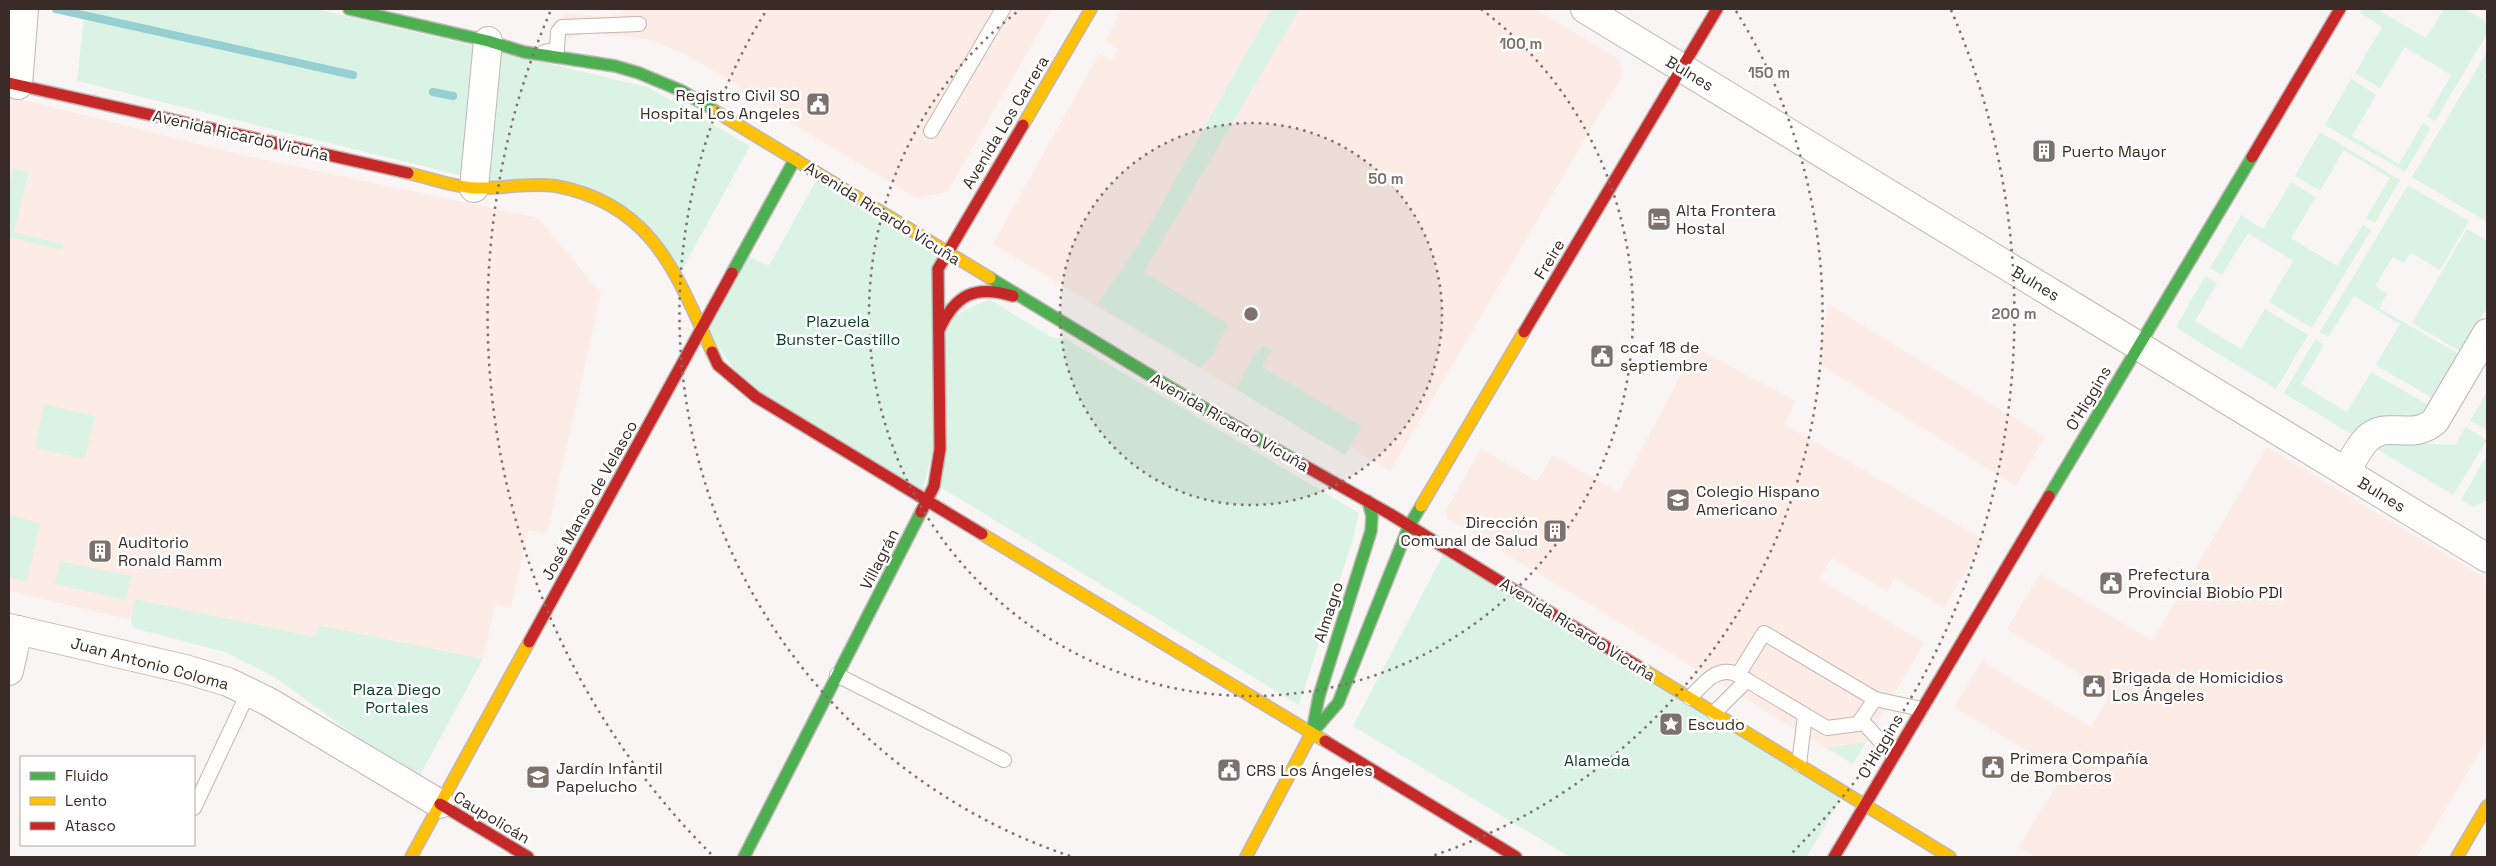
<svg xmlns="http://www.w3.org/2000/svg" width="2496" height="866" viewBox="0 0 2496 866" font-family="'Space Grotesk',sans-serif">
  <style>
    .built { fill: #fcece5 }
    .green { fill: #dbf3e4 }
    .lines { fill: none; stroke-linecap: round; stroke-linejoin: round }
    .stream { stroke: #96cfd2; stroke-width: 8 }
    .lane-casing { stroke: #bfb7b4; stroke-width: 16 }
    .street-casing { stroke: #bfb7b4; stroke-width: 30 }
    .fast-casing { stroke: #bfb7b4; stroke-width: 14 }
    .slow-casing { stroke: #bfb7b4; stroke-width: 14 }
    .jam-casing { stroke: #bfb7b4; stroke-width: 14 }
    .lane { stroke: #fefefd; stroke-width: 14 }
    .street { stroke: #fefefd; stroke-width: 28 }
    .fast { stroke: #4caf50; stroke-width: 11 }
    .slow { stroke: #ffc107; stroke-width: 11 }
    .jam { stroke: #c62828; stroke-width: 11 }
    .ring { fill: none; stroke: #7c726d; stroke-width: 2.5; stroke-dasharray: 2.5 5 }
    .labels { text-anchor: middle; stroke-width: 5; stroke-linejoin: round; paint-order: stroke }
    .street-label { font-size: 16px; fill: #392b25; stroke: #fff }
    .poi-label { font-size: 16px; fill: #392b25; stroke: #fff; text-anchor: start }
    .park-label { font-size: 16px; fill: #0a3e27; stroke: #fff }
    .centre { fill: #7c726d; stroke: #fff; stroke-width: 2.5 }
    .ring-label { font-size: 15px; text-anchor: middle; font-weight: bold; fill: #7c726d; stroke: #fff; stroke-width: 5; stroke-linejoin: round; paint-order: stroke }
  </style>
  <rect width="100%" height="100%" fill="#f9f5f4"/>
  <g class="built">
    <path d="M 617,9 L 1052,9 L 947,192 L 916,198 L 803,130 L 725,77 L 683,53 L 648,39 L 631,37 L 583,33 L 562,42 L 550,24 L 570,13 L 609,17 L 623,12 Z"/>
    <path d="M 1122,9 L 1535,9 L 1619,59 L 1622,76 L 1390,471 L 1350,447 L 1345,455 L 993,244 L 1099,54 L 1111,61 L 1118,49 L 1105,41 Z"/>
    <path d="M 9,96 L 238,154 L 538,218 L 601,293 L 547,534 L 528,530 L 511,608 L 495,605 L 483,659 L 319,625 L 315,637 L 135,599 L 131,620 L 9,591 Z"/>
    <path d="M 1828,304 L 2045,437 L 2016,486 L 1818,363 Z"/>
    <path d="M 1695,348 L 1796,401 L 1784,424 L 1984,540 L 1944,608 L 1895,578 L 1887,591 L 1832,558 L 1819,579 L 1924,643 L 1853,764 L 1447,518 L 1446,510 L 1481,449 L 1537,481 L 1553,455 L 1619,492 Z"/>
    <path d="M 2267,447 L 2487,579 L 2487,740 L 2417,857 L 2031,857 L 2032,855 L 2019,847 L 2064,773 L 1954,707 L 1982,661 L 2091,727 L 2111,693 L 2007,629 L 2040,574 L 2152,641 Z"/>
  </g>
  <g class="green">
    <path d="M 85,9 L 316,9 L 648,87 L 750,146 L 680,273 L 619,205 L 483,181 L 77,81 Z"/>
    <path d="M 1271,9 L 1300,9 L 1144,272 L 1228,324 L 1213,354 L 1201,368 L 1097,305 L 1139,244 Z"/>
    <path d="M 2363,9 L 2381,9 L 2380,11 L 2426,38 L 2444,9 L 2465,9 L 2487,22 L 2487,34 L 2435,121 L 2427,117 L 2451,75 L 2405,47 L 2380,88 L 2355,73 L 2382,27 L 2360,13 Z"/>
    <path d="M 2487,52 L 2487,71 L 2485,76 L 2487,78 L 2487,222 L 2412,177 Z"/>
    <path d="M 2351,79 L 2376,95 L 2352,136 L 2399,164 L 2423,123 L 2431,128 L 2405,172 L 2325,125 Z"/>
    <path d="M 2320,132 L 2400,180 L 2375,223 L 2366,218 L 2390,178 L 2344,150 L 2320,191 L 2295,176 Z"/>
    <path d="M 13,169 L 29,172 L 14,232 L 63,244 L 61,250 L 9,237 L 9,185 Z"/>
    <path d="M 816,181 L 940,257 L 934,444 L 922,493 L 743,382 L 708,331 L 749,256 L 769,266 Z"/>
    <path d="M 2291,182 L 2316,197 L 2291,238 L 2337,266 L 2363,225 L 2371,230 L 2312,328 L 2269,302 L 2293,261 L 2248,233 L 2222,275 L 2210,268 L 2241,215 L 2263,229 Z"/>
    <path d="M 2408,185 L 2469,221 L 2440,270 L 2411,253 L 2404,263 L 2393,257 L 2375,286 L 2387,294 L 2379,308 L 2461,355 L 2434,399 L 2376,365 L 2400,324 L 2354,296 L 2328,337 L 2320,332 Z"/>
    <path d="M 2467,229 L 2487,241 L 2487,308 L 2461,352 L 2412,323 Z"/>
    <path d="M 2205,276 L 2217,283 L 2195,321 L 2241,349 L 2265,309 L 2308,335 L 2276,389 L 2178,329 L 2177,325 Z"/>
    <path d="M 989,299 L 1051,337 L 1066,339 L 1359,513 L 1352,542 L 1299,705 L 937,485 L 946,320 Z"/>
    <path d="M 2315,339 L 2324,345 L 2301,384 L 2347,412 L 2371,372 L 2430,406 L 2426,413 L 2354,436 L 2284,393 Z"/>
    <path d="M 1264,345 L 1272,350 L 1262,367 L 1362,426 L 1345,455 L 1236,389 L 1251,360 Z"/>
    <path d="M 2487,392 L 2487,430 L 2470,421 Z"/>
    <path d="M 44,404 L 95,416 L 85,459 L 35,448 Z"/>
    <path d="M 2466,427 L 2487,440 L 2453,495 L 2375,448 L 2385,442 L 2455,445 Z"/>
    <path d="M 2487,455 L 2487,500 L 2474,507 L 2461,500 Z"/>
    <path d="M 9,515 L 40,523 L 27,581 L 9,577 Z"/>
    <path d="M 1444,553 L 1842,796 L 1807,857 L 1570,857 L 1353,726 Z"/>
    <path d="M 60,561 L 131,576 L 126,600 L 55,584 Z"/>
    <path d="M 135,599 L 315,637 L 318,625 L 483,659 L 417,781 L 276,678 L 225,652 L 133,628 L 131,620 Z"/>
    <path d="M 1866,742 L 1853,764 L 1827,748 Z"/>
  </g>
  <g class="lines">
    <g class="stream">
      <path d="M 56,9 L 353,75"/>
      <path d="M 433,92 L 453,96"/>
    </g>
    <g class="lane-casing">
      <g id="lane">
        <path d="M 544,52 L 557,49 L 558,32 L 562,27 L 639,24"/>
        <path d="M 931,131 L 1003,9"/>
        <path d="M 1764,633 L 1875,699 L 1858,724 L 1827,728 L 1738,675 Z"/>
        <path d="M 837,675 L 1004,760"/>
        <path d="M 1690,698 C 1703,684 1718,664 1738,675"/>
        <path d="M 1875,699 L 1921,709"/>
        <path d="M 1714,713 L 1747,680"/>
        <path d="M 1862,721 L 1893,755"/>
        <path d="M 1799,764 L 1805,716"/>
        <path d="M 194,808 L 249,691"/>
      </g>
    </g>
    <g class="street-casing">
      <g id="street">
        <path d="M 1585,9 L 2487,558"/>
        <path d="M 18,85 L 24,9"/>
        <path d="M 474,188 L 488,41"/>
        <path d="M 2346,472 C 2352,461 2358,448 2367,439 C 2386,419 2412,442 2435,421 L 2487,333"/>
        <path d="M 9,628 L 185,669 L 228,682 L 269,702 L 440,804"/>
        <path d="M 9,671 L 18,630"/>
      </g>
    </g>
    <g class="fast-casing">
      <g id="fast">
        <path d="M 349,9 L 488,41 L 524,52 L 615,66 L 639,73 L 682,91 L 715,111"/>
        <path d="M 732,273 L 795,159"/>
        <path d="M 990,278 L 1209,411 L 1298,462"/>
        <path d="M 2049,496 L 2252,157"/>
        <path d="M 1312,732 L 1319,696 L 1371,531 L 1372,516 L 1368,501"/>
        <path d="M 1311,734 L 1338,703 L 1409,526 L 1421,506"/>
        <path d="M 744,857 L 921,512"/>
      </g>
    </g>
    <g class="slow-casing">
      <g id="slow">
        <path d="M 715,111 L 990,278"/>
        <path d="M 1023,125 L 1091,9"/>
        <path d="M 408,173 C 430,178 454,187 475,188 C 501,189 530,182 556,186 C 652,204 676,273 712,352"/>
        <path d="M 1421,506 L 1524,332"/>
        <path d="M 982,534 L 1325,741"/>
        <path d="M 1639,667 L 1950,857"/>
        <path d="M 411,857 L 529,642"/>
        <path d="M 1246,857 L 1311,734"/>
        <path d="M 2457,857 L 2487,806"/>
      </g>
    </g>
    <g class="jam-casing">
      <g id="jam">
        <path d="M 9,83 L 408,173"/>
        <path d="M 2252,157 L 2340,9"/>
        <path d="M 939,330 C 955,295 975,284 1013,296"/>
        <path d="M 1524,332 L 1717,9"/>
        <path d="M 712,352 L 718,365 L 756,397 L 982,534"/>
        <path d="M 1298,462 L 1390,514 L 1639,667"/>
        <path d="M 921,512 L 934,486 L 940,449 L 938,269 L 1023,125"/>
        <path d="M 529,642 L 732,273"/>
        <path d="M 1325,741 L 1516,857"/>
        <path d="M 440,804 L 528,857"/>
        <path d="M 1834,857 L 2049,496"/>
      </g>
    </g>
    <use href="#lane" class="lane"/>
    <use href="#street" class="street"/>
    <use href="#fast" class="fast"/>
    <use href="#slow" class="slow"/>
    <use href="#jam" class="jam"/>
  </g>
  <circle cx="1251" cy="314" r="191" fill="#7c726d" fill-opacity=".12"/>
  <g class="ring">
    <circle cx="1251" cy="314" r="191"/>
    <path d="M1481 9A382 382 0 1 1 1021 9"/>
    <path d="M1070 856A572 572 0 0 1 766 11M1736 11A572 572 0 0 1 1432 856"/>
    <path d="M711 854A763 763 0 0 1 551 10M1951 10A763 763 0 0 1 1791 854"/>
  </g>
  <defs>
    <g id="civic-square" transform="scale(1.25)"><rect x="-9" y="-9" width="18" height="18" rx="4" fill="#7c726d" stroke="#fff"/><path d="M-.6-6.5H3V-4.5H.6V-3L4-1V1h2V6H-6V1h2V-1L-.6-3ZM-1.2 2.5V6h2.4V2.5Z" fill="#fff"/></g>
    <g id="building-square" transform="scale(1.25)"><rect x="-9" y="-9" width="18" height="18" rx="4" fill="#7c726d" stroke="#fff"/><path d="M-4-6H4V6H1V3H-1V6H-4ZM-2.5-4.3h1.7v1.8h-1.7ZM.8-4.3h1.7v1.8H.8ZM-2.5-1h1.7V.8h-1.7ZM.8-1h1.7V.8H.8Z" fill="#fff"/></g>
    <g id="hotel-square" transform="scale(1.25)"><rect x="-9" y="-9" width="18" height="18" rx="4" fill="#7c726d" stroke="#fff"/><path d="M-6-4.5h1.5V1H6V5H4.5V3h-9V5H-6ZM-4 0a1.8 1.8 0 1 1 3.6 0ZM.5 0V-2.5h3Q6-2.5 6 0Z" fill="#fff"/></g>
    <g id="school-square" transform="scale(1.25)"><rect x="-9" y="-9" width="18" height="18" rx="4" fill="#7c726d" stroke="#fff"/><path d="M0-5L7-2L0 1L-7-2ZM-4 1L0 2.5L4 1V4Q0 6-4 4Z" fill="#fff"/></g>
    <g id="sight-square" transform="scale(1.25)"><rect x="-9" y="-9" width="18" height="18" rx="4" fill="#7c726d" stroke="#fff"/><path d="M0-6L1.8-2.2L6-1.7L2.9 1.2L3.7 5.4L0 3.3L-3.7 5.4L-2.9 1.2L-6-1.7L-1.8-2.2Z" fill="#fff"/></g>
  </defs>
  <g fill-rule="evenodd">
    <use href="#civic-square" x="818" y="104"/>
    <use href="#building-square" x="2044" y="151"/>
    <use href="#hotel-square" x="1659" y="219"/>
    <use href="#civic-square" x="1602" y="356"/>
    <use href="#school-square" x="1678" y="500"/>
    <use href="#building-square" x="1555" y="531"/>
    <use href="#building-square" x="100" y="551"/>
    <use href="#civic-square" x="2111" y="583"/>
    <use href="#civic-square" x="2094" y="686"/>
    <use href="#sight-square" x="1671" y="724"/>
    <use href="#civic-square" x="1993" y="767"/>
    <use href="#civic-square" x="1229" y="770"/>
    <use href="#school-square" x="538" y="777"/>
  </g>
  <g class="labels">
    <g class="street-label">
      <text transform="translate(1690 73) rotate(31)" y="6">Bulnes</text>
      <text transform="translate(1005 122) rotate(-59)" y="6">Avenida Los Carrera</text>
      <text transform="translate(241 135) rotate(13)" y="6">Avenida Ricardo Vicuña</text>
      <text transform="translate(883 213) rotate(32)" y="6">Avenida Ricardo Vicuña</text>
      <text transform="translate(1549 259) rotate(-59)" y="6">Freire</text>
      <text transform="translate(2036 283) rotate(31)" y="6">Bulnes</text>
      <text transform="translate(2088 398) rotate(-59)" y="6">O'Higgins</text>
      <text transform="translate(1230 422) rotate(30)" y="6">Avenida Ricardo Vicuña</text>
      <text transform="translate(2382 494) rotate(31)" y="6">Bulnes</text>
      <text transform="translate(589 500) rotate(-61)" y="6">José Manso de Velasco</text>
      <text transform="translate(879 559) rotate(-63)" y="6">Villagrán</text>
      <text transform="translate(1328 612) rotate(-72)" y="6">Almagro</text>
      <text transform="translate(1578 629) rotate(32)" y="6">Avenida Ricardo Vicuña</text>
      <text transform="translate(150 663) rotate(15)" y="6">Juan Antonio Coloma</text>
      <text transform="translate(1880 746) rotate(-59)" y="6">O'Higgins</text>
      <text transform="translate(492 817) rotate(31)" y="6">Caupolicán</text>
    </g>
    <g class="poi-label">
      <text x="800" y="101" text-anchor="end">Registro Civil SO<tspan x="800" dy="18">Hospital Los Angeles</tspan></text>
      <text x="2062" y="157">Puerto Mayor</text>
      <text x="1676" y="216">Alta Frontera<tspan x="1676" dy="18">Hostal</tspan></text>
      <text x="1620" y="353">ccaf 18 de<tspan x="1620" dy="18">septiembre</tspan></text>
      <text x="1696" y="497">Colegio Hispano<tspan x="1696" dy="18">Americano</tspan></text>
      <text x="1538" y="528" text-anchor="end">Dirección<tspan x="1538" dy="18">Comunal de Salud</tspan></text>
      <text x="118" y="548">Auditorio<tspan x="118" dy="18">Ronald Ramm</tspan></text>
      <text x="2128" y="580">Prefectura<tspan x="2128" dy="18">Provincial Biobío PDI</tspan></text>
      <text x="2112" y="683">Brigada de Homicidios<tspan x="2112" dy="18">Los Ángeles</tspan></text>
      <text x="1688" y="730">Escudo</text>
      <text x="2010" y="764">Primera Compañía<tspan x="2010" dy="18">de Bomberos</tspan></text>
      <text x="556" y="774">Jardín Infantil<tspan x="556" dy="18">Papelucho</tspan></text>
      <text x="1246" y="776">CRS Los Ángeles</text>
    </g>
    <g class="park-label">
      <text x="838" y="327">Plazuela<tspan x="838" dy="18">Bunster-Castillo</tspan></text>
      <text x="397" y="695">Plaza Diego<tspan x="397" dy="18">Portales</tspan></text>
      <text x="1597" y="766">Alameda</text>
    </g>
  </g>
  <circle cx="1251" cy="314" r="8" class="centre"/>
  <g class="ring-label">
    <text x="1521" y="49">100 m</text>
    <text x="1769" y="78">150 m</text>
    <text x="1386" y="184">50 m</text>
    <text x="2014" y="319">200 m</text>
  </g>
  <rect width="2496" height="866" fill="none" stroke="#392b25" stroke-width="20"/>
  <rect x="20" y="756" width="175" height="90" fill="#ffffff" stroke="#b0aaa8"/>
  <rect x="30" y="772" width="25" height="8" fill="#4caf50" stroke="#b0aaa8"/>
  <text x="65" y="781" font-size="15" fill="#392b25">Fluido</text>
  <rect x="30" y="797" width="25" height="8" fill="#ffc107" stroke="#b0aaa8"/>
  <text x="65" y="806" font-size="15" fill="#392b25">Lento</text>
  <rect x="30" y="822" width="25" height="8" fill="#c62828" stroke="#b0aaa8"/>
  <text x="65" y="831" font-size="15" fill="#392b25">Atasco</text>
</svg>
